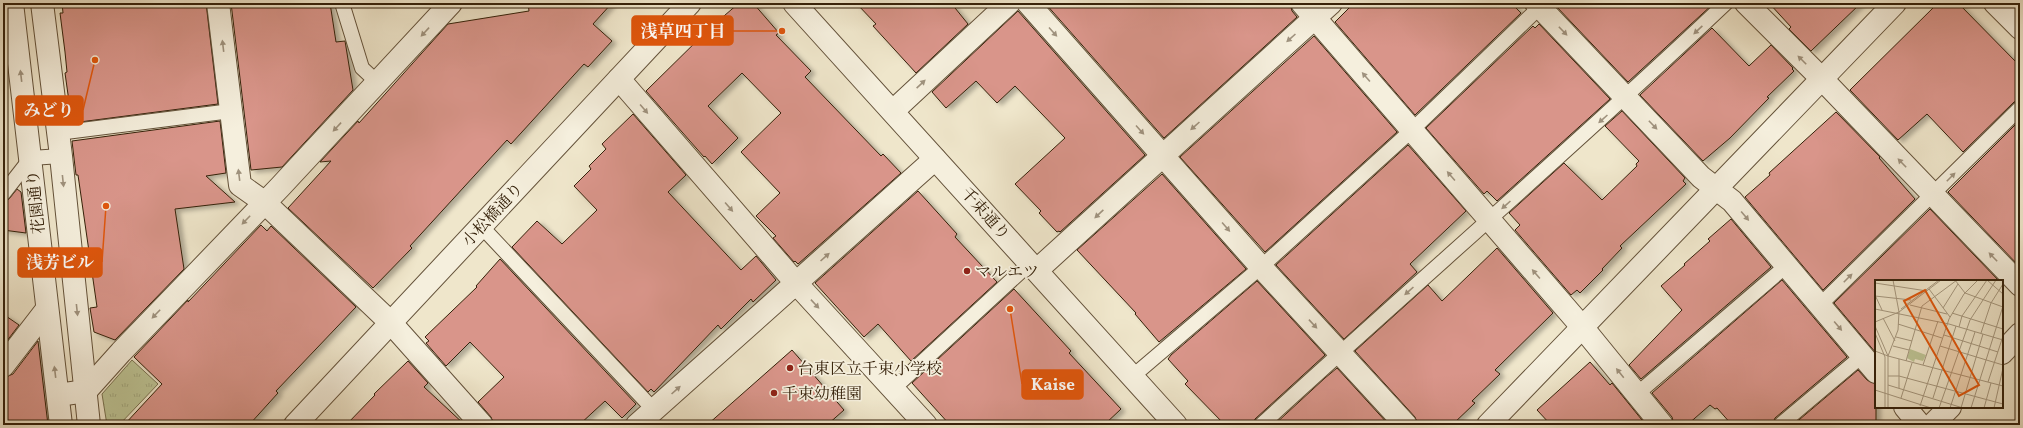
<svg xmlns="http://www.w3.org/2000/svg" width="2023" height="428" viewBox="0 0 2023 428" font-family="Vollkorn,'Noto Serif JP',serif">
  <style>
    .grass { fill: url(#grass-tufts); stroke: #797250 }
    .building { fill: #d9958a; stroke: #35210a; filter: url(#shadow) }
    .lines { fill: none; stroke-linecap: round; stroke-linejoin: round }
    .service-casing { stroke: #64523a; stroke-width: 16 }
    .minor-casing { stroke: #64523a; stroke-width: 24 }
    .tertiary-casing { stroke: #64523a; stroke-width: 24 }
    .service { stroke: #f5efdd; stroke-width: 14 }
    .minor { stroke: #f5efdd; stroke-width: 22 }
    .tertiary { stroke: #f5efdd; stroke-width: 22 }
    .oneway { fill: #9f927e }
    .poi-dot { fill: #8f2418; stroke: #f5efdd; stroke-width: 1.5 }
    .labels { text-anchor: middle; stroke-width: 3.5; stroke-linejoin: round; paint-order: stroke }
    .street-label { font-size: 16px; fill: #35210a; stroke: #f5efdd }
    .poi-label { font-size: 16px; fill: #35210a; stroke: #f5efdd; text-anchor: start }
    .inset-road { fill: none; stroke: #a5977e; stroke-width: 1 }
    .view { fill: #df560c; fill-opacity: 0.15; stroke: #df560c; stroke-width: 2 }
    .inset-edge { fill: none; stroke: #35210a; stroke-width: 2 }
    .leader { fill: none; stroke: #df560c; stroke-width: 1.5 }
    .callout-dot { fill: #df560c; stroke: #f5efdd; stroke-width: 1.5 }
    .callout { fill: #df560c; stroke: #df560c; stroke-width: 1.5 }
    .callout-label { font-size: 17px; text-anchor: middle; font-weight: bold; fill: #fff }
  </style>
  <defs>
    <pattern id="grass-tufts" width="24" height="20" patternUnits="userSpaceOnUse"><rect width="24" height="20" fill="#bdc495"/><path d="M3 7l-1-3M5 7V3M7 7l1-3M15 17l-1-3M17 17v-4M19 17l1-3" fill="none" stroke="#a3a87f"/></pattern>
    <filter id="shadow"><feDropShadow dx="4.5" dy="2.5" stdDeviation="2" flood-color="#0004"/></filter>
  </defs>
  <rect width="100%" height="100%" fill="#efe6cb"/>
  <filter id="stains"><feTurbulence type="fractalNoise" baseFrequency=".005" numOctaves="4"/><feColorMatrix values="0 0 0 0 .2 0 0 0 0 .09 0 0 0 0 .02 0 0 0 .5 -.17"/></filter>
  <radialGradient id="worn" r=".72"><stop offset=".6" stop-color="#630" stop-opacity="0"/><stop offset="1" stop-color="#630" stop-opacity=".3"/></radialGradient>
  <path class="grass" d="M 132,360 L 158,384 L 119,425 L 107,425 L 102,394 Z"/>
  <g class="building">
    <path d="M 62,3 L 206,3 L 218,104 L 72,123 L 65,73 L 67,72 L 65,52 L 60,13 L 63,13 Z"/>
    <path d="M 231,3 L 330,3 L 336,42 L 345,41 L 353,90 L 282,167 L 251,170 Z"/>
    <path d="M 528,3 L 612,3 L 593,24 L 612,41 L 588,67 L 584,64 L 511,144 L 507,140 L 410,246 L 412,248 L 373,288 L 288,208 L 331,161 L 320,162 L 358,121 L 359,123 L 448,24 L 529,11 Z"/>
    <path d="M 739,3 L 753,3 L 779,33 L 776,35 L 811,71 L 805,77 L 881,156 L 883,154 L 901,173 L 798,264 L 795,261 L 794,262 L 773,238 L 776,236 L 756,216 L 780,193 L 741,152 L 781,113 L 742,73 L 708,106 L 738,138 L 712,164 L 705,156 L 704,157 L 646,91 L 710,28 Z"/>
    <path d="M 856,3 L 951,3 L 968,24 L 916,73 L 873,26 L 876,24 Z"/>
    <path d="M 1045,3 L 1290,3 L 1292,11 L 1297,17 L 1164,138 Z"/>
    <path d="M 1354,3 L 1511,3 L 1521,13 L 1415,115 L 1335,22 Z"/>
    <path d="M 1560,3 L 1714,3 L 1628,82 L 1556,6 Z"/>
    <path d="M 1769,3 L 1861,3 L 1811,51 L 1789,29 L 1791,27 Z"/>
    <path d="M 1938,3 L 1958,3 L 2020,66 L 2020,100 L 2014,102 L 1963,152 L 1927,114 L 1898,140 L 1850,90 Z"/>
    <path d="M 1018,11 L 1145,155 L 1060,232 L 1059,231 L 1057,232 L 1039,213 L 1041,211 L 1015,184 L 1065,138 L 1015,86 L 997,103 L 976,81 L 946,108 L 932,92 Z"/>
    <path d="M 1539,24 L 1610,99 L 1497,201 L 1487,191 L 1484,194 L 1426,128 L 1533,26 L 1535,28 Z"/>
    <path d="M 1712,28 L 1749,66 L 1771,45 L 1793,68 L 1792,69 L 1794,71 L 1767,97 L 1769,98 L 1730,138 L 1703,161 L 1640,95 Z"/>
    <path d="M 1314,36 L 1397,132 L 1265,252 L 1180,157 Z"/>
    <path d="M 1622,111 L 1685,178 L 1683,181 L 1686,184 L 1620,246 L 1622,248 L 1602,269 L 1603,270 L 1580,293 L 1577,290 L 1571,295 L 1515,230 L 1520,225 L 1509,213 L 1564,163 L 1602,200 L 1637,166 L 1636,164 L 1639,161 L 1605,126 Z"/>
    <path d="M 1836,112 L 1880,157 L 1879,158 L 1915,199 L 1823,290 L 1745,197 L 1770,175 L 1769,173 Z"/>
    <path d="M 633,114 L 686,175 L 668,192 L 741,270 L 756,256 L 776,280 L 753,302 L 751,299 L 721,329 L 718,325 L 654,392 L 651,389 L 648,392 L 512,247 L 537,221 L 562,244 L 597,210 L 574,186 L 591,169 L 589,166 L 606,149 L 602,144 Z"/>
    <path d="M 2020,120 L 2020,267 L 1948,192 Z"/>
    <path d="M 220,121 L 226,173 L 206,176 L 235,202 L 175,209 L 184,269 L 115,340 L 94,332 L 90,308 L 97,307 L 78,175 L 76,175 L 72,141 Z"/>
    <path d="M 1408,145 L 1466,211 L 1410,264 L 1417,272 L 1344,339 L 1276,265 Z"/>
    <path d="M 1162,174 L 1246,269 L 1159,342 L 1135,314 L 1136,313 L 1077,250 Z"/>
    <path d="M 17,189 L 21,192 L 26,233 L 3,230 L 3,202 L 9,199 Z"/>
    <path d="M 918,191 L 957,234 L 955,237 L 997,282 L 911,361 L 878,324 L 864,337 L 815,283 Z"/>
    <path d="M 1930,209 L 1999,281 L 1876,281 L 1876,353 L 1834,303 Z"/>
    <path d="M 1731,219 L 1771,267 L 1641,379 L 1629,365 L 1682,310 L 1661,286 L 1685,265 L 1684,264 L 1710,241 L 1708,239 Z"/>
    <path d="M 261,225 L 267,231 L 271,226 L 356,307 L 276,391 L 278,393 L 249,425 L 124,425 L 162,384 L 134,357 L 188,300 L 188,302 Z"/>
    <path d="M 1497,248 L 1553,313 L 1495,370 L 1500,374 L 1472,401 L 1475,403 L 1452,425 L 1418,425 L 1415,417 L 1355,351 L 1428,285 L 1442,301 Z"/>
    <path d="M 500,259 L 636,404 L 622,418 L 605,401 L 579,425 L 494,425 L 491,417 L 478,402 L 504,377 L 470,342 L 446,366 L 426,343 L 429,341 L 425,337 L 477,287 L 476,286 Z"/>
    <path d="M 1782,280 L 1847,357 L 1775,418 L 1772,425 L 1732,425 L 1717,408 L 1715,409 L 1710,405 L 1687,425 L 1674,425 L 1672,417 L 1652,393 Z"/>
    <path d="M 1257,281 L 1325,355 L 1255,419 L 1253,425 L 1225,425 L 1185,384 L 1188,381 L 1168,359 L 1171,355 Z"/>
    <path d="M 1014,289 L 1071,351 L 1069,353 L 1121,409 L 1104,425 L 950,425 L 912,383 Z"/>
    <path d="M 3,314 L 19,325 L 3,346 Z"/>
    <path d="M 38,341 L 48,425 L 3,425 L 3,378 L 13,374 Z"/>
    <path d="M 792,350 L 844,410 L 827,425 L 707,425 Z"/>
    <path d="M 408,361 L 428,383 L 424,387 L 465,425 L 346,425 L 375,395 L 374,394 Z"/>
    <path d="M 1590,362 L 1610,385 L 1612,383 L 1646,425 L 1551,425 L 1537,410 Z"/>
    <path d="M 1337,368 L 1389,425 L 1274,425 L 1325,378 Z"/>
    <path d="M 1858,370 L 1867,380 L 1876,384 L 1876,425 L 1793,425 Z"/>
  </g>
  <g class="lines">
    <g class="service-casing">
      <g id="service">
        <path d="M 342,3 L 362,68 L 378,83"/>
        <path d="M 58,133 L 231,111"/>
        <path d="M 3,194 L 31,158 L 61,156"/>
        <path d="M 481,226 L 654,410"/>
        <path d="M 1820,305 L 2020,108"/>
        <path d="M 1133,376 L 1261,267 L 1412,130 L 1544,3"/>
        <path d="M 894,388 L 1030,263"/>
        <path d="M 1637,394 L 1786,266"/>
        <path d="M 1261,425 C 1416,283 1574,147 1726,3"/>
        <path d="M 1780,425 L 1862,356"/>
      </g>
    </g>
    <g class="minor-casing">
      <g id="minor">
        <path d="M 218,3 L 240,185 L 264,202 L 391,323 L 482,425"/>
        <path d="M 1028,3 L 1261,267 L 1406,425"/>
        <path d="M 1302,3 L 1583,328 L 1662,425"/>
        <path d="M 1536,3 L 1701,177 L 1732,201 L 1876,372"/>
        <path d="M 1746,3 L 1822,79 L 2020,285"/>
        <path d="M 619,79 L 796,283 L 926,425"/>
        <path d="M 893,111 L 1009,3"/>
        <path d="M 1037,270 L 1331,3"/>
        <path d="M 2002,353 L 2020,334"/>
        <path d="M 3,366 L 47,309"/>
        <path d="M 58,395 L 86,391 L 121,352 L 280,187 L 451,3"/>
        <path d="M 1905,407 L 1920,425"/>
        <path d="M 637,425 L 935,159"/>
        <path d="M 1932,425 L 1950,407"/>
      </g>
    </g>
    <g class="tertiary-casing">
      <g id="tertiary">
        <path d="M 12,3 L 61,425"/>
        <path d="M 42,3 L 61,156 L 89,425"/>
        <path d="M 794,3 L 1176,425"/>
        <path d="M 1995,3 L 2020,28"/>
        <path d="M 295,425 L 690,3"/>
        <path d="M 1488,425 L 1895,3"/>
      </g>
    </g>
    <use href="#service" class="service"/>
    <use href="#minor" class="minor"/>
    <use href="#tertiary" class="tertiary"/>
  </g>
  <defs><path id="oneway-solid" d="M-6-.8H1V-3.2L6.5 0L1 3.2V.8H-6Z"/></defs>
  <g class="oneway">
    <use href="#oneway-solid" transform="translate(1698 30) rotate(137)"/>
    <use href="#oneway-solid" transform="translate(1563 31) rotate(46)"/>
    <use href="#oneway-solid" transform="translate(425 32) rotate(133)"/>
    <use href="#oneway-solid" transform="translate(1053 32) rotate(48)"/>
    <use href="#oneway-solid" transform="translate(1291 38) rotate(138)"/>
    <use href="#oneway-solid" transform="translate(223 46) rotate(-97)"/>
    <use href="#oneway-solid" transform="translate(1802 60) rotate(-135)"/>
    <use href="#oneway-solid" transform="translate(21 76) rotate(-97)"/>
    <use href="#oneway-solid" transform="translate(1366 77) rotate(-131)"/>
    <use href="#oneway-solid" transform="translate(921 84) rotate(-43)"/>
    <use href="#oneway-solid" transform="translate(644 109) rotate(49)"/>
    <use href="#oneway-solid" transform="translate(1603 119) rotate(138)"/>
    <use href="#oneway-solid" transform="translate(1653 125) rotate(46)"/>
    <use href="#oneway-solid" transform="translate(1195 126) rotate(138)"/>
    <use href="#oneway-solid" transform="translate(337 127) rotate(133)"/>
    <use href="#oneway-solid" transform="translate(1140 130) rotate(48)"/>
    <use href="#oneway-solid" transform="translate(1902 163) rotate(-134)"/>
    <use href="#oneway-solid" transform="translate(239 175) rotate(-97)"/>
    <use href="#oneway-solid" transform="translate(1451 176) rotate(-131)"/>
    <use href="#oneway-solid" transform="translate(1951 177) rotate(-45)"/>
    <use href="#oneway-solid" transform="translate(63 181) rotate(84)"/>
    <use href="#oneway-solid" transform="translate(1506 205) rotate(138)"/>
    <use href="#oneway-solid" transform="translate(729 207) rotate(49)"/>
    <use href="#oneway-solid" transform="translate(1099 214) rotate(137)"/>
    <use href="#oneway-solid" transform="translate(1745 216) rotate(50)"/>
    <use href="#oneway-solid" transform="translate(246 220) rotate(134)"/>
    <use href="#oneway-solid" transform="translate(1226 227) rotate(49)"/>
    <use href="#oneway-solid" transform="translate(825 257) rotate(-42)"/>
    <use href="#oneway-solid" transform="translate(1993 257) rotate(-134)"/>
    <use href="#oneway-solid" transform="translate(1536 274) rotate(-131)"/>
    <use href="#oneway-solid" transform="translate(1848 278) rotate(-45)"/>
    <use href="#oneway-solid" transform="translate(1409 291) rotate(138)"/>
    <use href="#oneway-solid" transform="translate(815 304) rotate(47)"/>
    <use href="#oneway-solid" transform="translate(77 310) rotate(84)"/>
    <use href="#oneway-solid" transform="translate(156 314) rotate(134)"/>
    <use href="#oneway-solid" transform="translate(1313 324) rotate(47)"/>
    <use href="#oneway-solid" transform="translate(1838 326) rotate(50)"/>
    <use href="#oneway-solid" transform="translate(55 372) rotate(-97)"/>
    <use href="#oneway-solid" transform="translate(1620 373) rotate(-129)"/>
    <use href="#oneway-solid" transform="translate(676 390) rotate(-42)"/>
  </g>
  <g class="poi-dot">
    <circle cx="967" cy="271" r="4"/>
    <circle cx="790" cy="368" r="4"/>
    <circle cx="774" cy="393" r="4"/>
  </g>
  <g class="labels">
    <g class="street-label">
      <text transform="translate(35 202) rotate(-96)" y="6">花園通り</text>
      <text transform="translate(986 213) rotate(48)" y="6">千束通り</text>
      <text transform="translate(492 214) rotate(-47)" y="6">小松橋通り</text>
    </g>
    <g class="poi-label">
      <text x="975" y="277">マルエツ</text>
      <text x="798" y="374">台東区立千束小学校</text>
      <text x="782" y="399">千束幼稚園</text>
    </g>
  </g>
  <g transform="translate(1875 280)">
    <rect width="128" height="128" fill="#efe6cb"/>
    <path d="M 35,69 L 51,75 L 48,81 L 40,79 L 39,82 L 32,78 Z" fill="#bdc495"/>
    <path class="inset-road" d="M 80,0 L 90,13 L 128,27M 112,0 L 128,14M 0,3 L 52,11M 54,9 L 75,37M 0,15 L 7,30M 0,16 L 36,20M 35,25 L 72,34M 68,28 L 83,4M 0,29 L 74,44 L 128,60M 26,29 L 64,0M 77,33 L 128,49M 8,38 L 20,61M 0,42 L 24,32 L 66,0M 23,44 L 67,58M 0,46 L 13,76 L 13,128M 84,47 L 87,36 L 112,0M 0,53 L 10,77 L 10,128M 106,53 L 116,23 L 128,4M 69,55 L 123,72M 21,57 L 37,61M 18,66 L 34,70M 65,66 L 128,85M 0,71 L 13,76 L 23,50 L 24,32 L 18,0M 13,76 L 128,106M 24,79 L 24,108M 31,81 L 47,26 L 82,0M 48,85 L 63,41M 13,96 L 24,96 L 128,124M 113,102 L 128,56M 13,105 L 88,128M 0,110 L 56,128M 26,118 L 37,83M 58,118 L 81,46M 45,126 L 74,39 L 89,14 L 103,0M 64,128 L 95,40 L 121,0M 75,128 L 100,52M 86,128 L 108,54M 96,128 L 128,26M 109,128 L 116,103M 119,128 L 128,88"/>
    <path class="view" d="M 50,10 L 104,105 L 84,116 L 29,21 Z"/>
    <rect width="128" height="128" class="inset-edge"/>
  </g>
  <path class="leader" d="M782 31L733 31M95 60L83 110M106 206L102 262M1010 309L1022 384"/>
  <g class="callout-dot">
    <circle cx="782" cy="31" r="4"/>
    <circle cx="95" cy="60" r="4"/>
    <circle cx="106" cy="206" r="4"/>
    <circle cx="1010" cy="309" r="4"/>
  </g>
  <g class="callout">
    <rect x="632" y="16" width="101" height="29" rx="4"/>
    <rect x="16" y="96" width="67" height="29" rx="4"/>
    <rect x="18" y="248" width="84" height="29" rx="4"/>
    <rect x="1022" y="370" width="61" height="29" rx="4"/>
  </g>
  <g class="callout-label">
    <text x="683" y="37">浅草四丁目</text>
    <text x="49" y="116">みどり</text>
    <text x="60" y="268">浅芳ビル</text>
    <text x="1053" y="390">Kaise</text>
  </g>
  <rect width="2023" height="428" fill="none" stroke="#efe6cb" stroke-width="16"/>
  <rect x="4" y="4" width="2015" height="420" fill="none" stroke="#35210a" stroke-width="2"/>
  <rect x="8" y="8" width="2007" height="412" fill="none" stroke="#35210a"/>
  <rect width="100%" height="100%" filter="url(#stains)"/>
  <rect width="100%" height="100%" fill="url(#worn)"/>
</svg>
